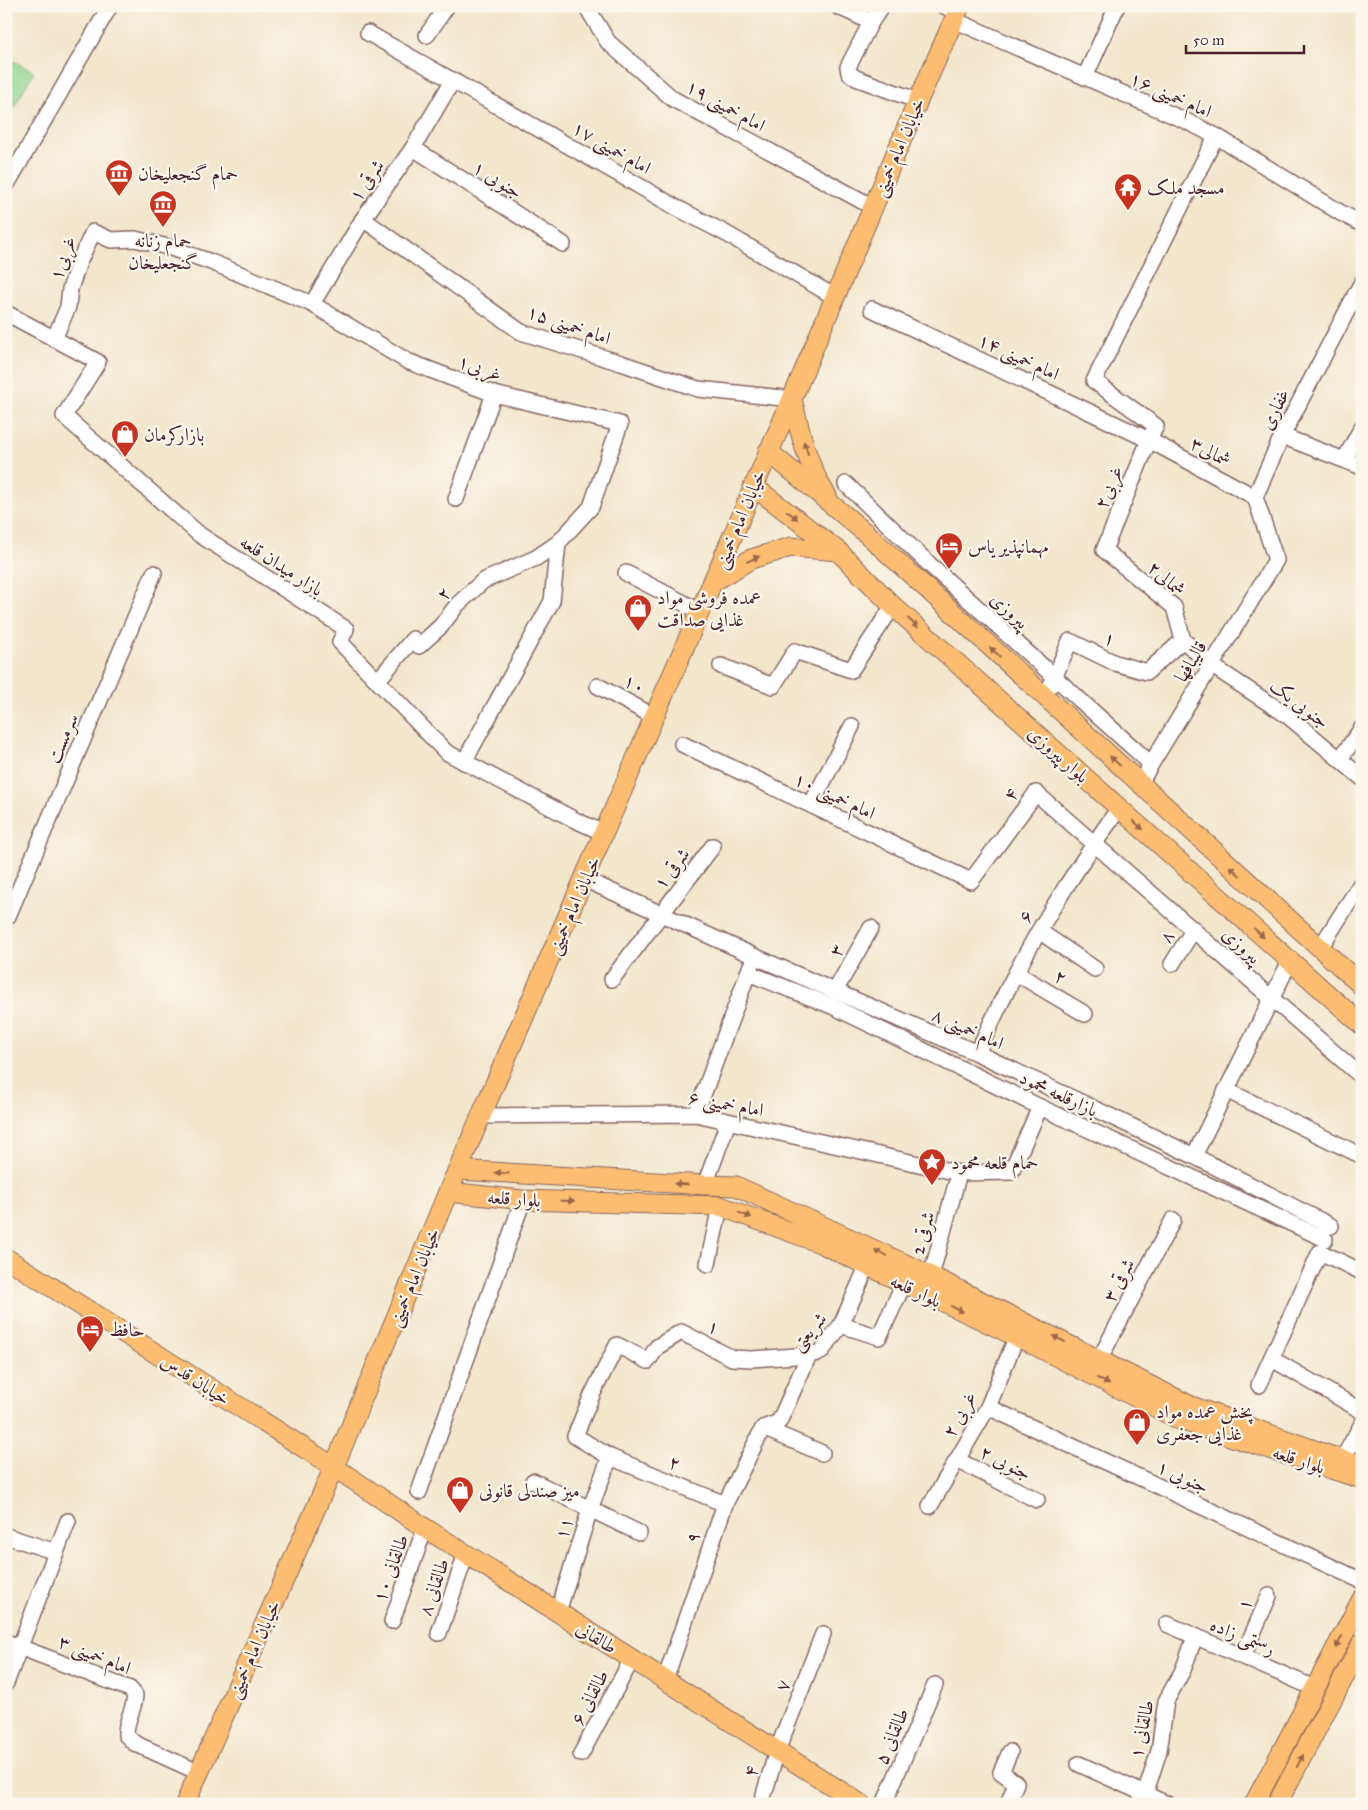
<svg xmlns="http://www.w3.org/2000/svg" width="1368" height="1810" viewBox="0 0 1368 1810" font-family="'IM FELL Great Primer',Amiri,serif">
  <style>
    .green { fill: #8ed38d; stroke: #6c795c }
    .lines { fill: none; stroke-linecap: round; stroke-linejoin: round }
    .minor-casing { stroke: #856563; stroke-width: 18 }
    .major-casing { stroke: #856563; stroke-width: 21 }
    .minor { stroke: #fff; stroke-width: 15 }
    .major { stroke: #fcbd6f; stroke-width: 19 }
    .oneway { fill: #9a664a }
    .labels { text-anchor: middle; stroke-width: 4.5; stroke-linejoin: round; paint-order: stroke }
    .street-label { font-size: 19px; fill: #4a1f2b; stroke: #fbf7ec }
    .poi-label { font-size: 19px; fill: #4a1f2b; stroke: #fbf7ec; text-anchor: start }
  </style>
  <rect width="100%" height="100%" fill="#fbf7ec"/>
  <filter id="ink" filterUnits="userSpaceOnUse"><feTurbulence type="fractalNoise" baseFrequency=".02" numOctaves="2"/><feDisplacementMap in="SourceGraphic" scale="10" xChannelSelector="R" yChannelSelector="G"/><feConvolveMatrix kernelMatrix="1 2 1 2 8 2 1 2 1" color-interpolation-filters="sRGB"/></filter>
  <filter id="wash" filterUnits="userSpaceOnUse"><feTurbulence type="fractalNoise" baseFrequency=".0096" numOctaves="4" result="noise"/><feDisplacementMap in="SourceGraphic" scale="20" xChannelSelector="R" yChannelSelector="G"/><feGaussianBlur stdDeviation="1.12" result="paint"/><feColorMatrix in="noise" values="0 0 0 0 0 0 0 0 0 0 0 0 0 0 0 0 0 1.4 0 .05"/><feComposite in="paint" operator="in"/></filter>
  <g filter="url(#wash)">
    <rect width="100%" height="100%" fill="#f2e6cb"/>
    <path class="green" d="M 6,57 L 34,72 L 6,121 Z"/>
  </g>
  <g filter="url(#ink)">
    <g class="lines">
      <g class="minor-casing">
        <g id="minor">
          <path d="M 586,6 L 608,42 L 673,99 L 873,207"/>
          <path d="M 837,6 L 871,22"/>
          <path d="M 882,6 L 871,22 L 848,67 L 849,73 L 856,78 L 918,101"/>
          <path d="M 944,6 L 958,12"/>
          <path d="M 954,20 L 1186,121 L 1216,136 L 1341,213 L 1362,224"/>
          <path d="M 368,33 L 615,172 L 677,208 L 725,233 L 835,297"/>
          <path d="M 427,35 L 447,6"/>
          <path d="M 1085,77 L 1117,6"/>
          <path d="M 1216,136 L 1094,381 L 1156,426 L 1149,440 L 1104,550 L 1174,607 L 1183,640 L 1211,665 L 1288,716 L 1362,778"/>
          <path d="M 413,148 L 563,244"/>
          <path d="M 6,186 L 110,6"/>
          <path d="M 363,219 L 521,332 L 621,363 L 698,389 L 792,399"/>
          <path d="M 312,304 L 363,219 L 413,148 L 453,80"/>
          <path d="M 872,309 L 1149,440 L 1255,497"/>
          <path d="M 6,313 L 98,362 L 64,416 L 200,535 L 346,629 L 340,642 L 446,752 L 575,820 L 604,833"/>
          <path d="M 54,339 L 68,307 L 70,289 L 79,262 L 93,232 L 111,240 L 135,239 L 168,247 L 211,262 L 312,304 L 407,361 L 494,394 L 620,424 L 591,507 L 558,543 L 552,601 L 464,762"/>
          <path d="M 1282,436 L 1362,467"/>
          <path d="M 1345,459 L 1362,427"/>
          <path d="M 846,484 L 929,564 L 1151,764"/>
          <path d="M 456,499 L 494,394"/>
          <path d="M 626,573 L 699,611"/>
          <path d="M 721,666 L 773,686 L 795,651 L 851,670 L 893,606"/>
          <path d="M 378,680 L 413,639 L 419,646 L 441,626 L 457,605 L 483,581 L 536,558 L 558,543"/>
          <path d="M 1051,685 L 1070,641 L 1115,663 L 1147,672 L 1183,640"/>
          <path d="M 598,686 L 653,716"/>
          <path d="M 682,744 L 971,881 L 1036,793 L 1362,1077"/>
          <path d="M 1340,759 L 1362,728"/>
          <path d="M 1140,784 L 1151,764 L 1276,560 L 1255,497 L 1282,436 L 1362,282"/>
          <path d="M 811,805 L 852,726"/>
          <path d="M 584,879 L 754,956 L 977,1053 L 1194,1156 L 1331,1226"/>
          <path d="M 6,914 L 8,916 L 154,573"/>
          <path d="M 1039,931 L 1095,969"/>
          <path d="M 1320,948 L 1362,882"/>
          <path d="M 1172,964 L 1194,929"/>
          <path d="M 748,973 L 832,1006 L 1040,1107 L 1325,1239"/>
          <path d="M 1016,973 L 1085,1014"/>
          <path d="M 612,979 L 713,846"/>
          <path d="M 835,991 L 871,928"/>
          <path d="M 977,1053 C 990,1026 1002,999 1016,973 C 1045,916 1082,861 1119,808"/>
          <path d="M 1226,1090 L 1362,1156"/>
          <path d="M 696,1114 L 751,965"/>
          <path d="M 481,1116 L 696,1114 L 959,1173 L 1011,1172 L 1040,1107"/>
          <path d="M 1194,1156 L 1290,961"/>
          <path d="M 705,1185 L 728,1122"/>
          <path d="M 708,1264 L 720,1206"/>
          <path d="M 931,1276 L 959,1173"/>
          <path d="M 841,1325 L 879,1337 L 904,1283"/>
          <path d="M 1272,1359 L 1362,1411"/>
          <path d="M 1099,1360 L 1173,1220"/>
          <path d="M 1259,1385 L 1320,1252 L 1362,1272"/>
          <path d="M 988,1407 L 1362,1581"/>
          <path d="M 763,1428 L 822,1453"/>
          <path d="M 957,1460 L 1037,1500"/>
          <path d="M 1342,1460 L 1362,1424"/>
          <path d="M 533,1481 L 639,1533"/>
          <path d="M 419,1492 L 523,1200"/>
          <path d="M 725,1504 L 610,1457 L 575,1436 L 592,1395 L 617,1345 L 648,1361 L 657,1347 L 681,1332 L 732,1358 L 751,1359 L 809,1355"/>
          <path d="M 930,1506 L 988,1407 L 1016,1338"/>
          <path d="M 6,1536 L 56,1552"/>
          <path d="M 558,1612 L 590,1509 L 610,1457"/>
          <path d="M 392,1621 L 425,1528"/>
          <path d="M 1167,1624 L 1305,1684"/>
          <path d="M 439,1633 L 466,1554"/>
          <path d="M 6,1642 L 130,1689 L 135,1695 C 135,1709 125,1721 126,1735 L 134,1743 L 198,1772"/>
          <path d="M 1243,1656 L 1269,1596"/>
          <path d="M 665,1680 L 725,1504 L 763,1428 L 779,1422 L 809,1355 L 821,1352 L 841,1325 L 867,1267"/>
          <path d="M 6,1683 L 68,1521"/>
          <path d="M 581,1754 L 632,1659"/>
          <path d="M 1079,1764 L 1167,1804"/>
          <path d="M 761,1804 L 777,1751 L 823,1634"/>
          <path d="M 884,1804 L 935,1685"/>
          <path d="M 1008,1804 L 1016,1783 L 1001,1772 L 1010,1752"/>
          <path d="M 1142,1804 L 1159,1751 L 1166,1701 L 1183,1670 L 1195,1637"/>
        </g>
      </g>
      <g class="major-casing">
        <g id="major">
          <path d="M 792,399 C 800,432 808,468 827,496"/>
          <path d="M 768,451 L 868,535 L 1362,986"/>
          <path d="M 753,486 L 838,551 L 893,606 L 1362,1025"/>
          <path d="M 711,583 L 751,559 L 791,547 L 838,551"/>
          <path d="M 458,1170 L 705,1185 L 736,1186 L 931,1276 L 1191,1406 L 1342,1460 L 1362,1465"/>
          <path d="M 448,1192 L 523,1200 L 720,1206 L 820,1243 L 1030,1343 L 1180,1420 L 1362,1479"/>
          <path d="M 6,1258 L 334,1467 L 425,1528 L 861,1804"/>
          <path d="M 185,1804 L 334,1467 L 448,1192 L 792,399 L 918,101 L 960,6"/>
          <path d="M 1254,1804 L 1362,1599"/>
          <path d="M 1277,1804 L 1362,1643"/>
        </g>
      </g>
      <use href="#minor" class="minor"/>
      <use href="#major" class="major"/>
    </g>
    <defs><path id="oneway-solid" d="M-6-.8H1V-3.2L6.5 0L1 3.2V.8H-6Z" transform="scale(1.25)"/></defs>
    <g class="oneway">
      <use href="#oneway-solid" transform="translate(806 448) rotate(-109)"/>
      <use href="#oneway-solid" transform="translate(792 515) rotate(38)"/>
      <use href="#oneway-solid" transform="translate(753 559) rotate(-24)"/>
      <use href="#oneway-solid" transform="translate(913 623) rotate(42)"/>
      <use href="#oneway-solid" transform="translate(995 652) rotate(-138)"/>
      <use href="#oneway-solid" transform="translate(1115 761) rotate(-138)"/>
      <use href="#oneway-solid" transform="translate(1138 825) rotate(42)"/>
      <use href="#oneway-solid" transform="translate(1235 871) rotate(-138)"/>
      <use href="#oneway-solid" transform="translate(1259 933) rotate(42)"/>
      <use href="#oneway-solid" transform="translate(502 1173) rotate(-176)"/>
      <use href="#oneway-solid" transform="translate(681 1184) rotate(-176)"/>
      <use href="#oneway-solid" transform="translate(567 1201) rotate(2)"/>
      <use href="#oneway-solid" transform="translate(745 1215) rotate(21)"/>
      <use href="#oneway-solid" transform="translate(881 1253) rotate(-155)"/>
      <use href="#oneway-solid" transform="translate(957 1309) rotate(26)"/>
      <use href="#oneway-solid" transform="translate(1059 1339) rotate(-153)"/>
      <use href="#oneway-solid" transform="translate(1103 1381) rotate(27)"/>
      <use href="#oneway-solid" transform="translate(1339 1642) rotate(118)"/>
      <use href="#oneway-solid" transform="translate(1300 1761) rotate(-62)"/>
    </g>
  </g>
  <defs>
    <g id="museum-pin" transform="scale(1.4375)"><path d="M0 17L-7.5 6A9.5 9.5 0 1 1 7.5 6Z" fill="#c8321e" stroke="#fbf7ec"/><path d="M0-6L6-3V-2H-6V-3ZM-5-1h2V3h-2ZM-1-1h2V3h-2ZM3-1h2V3H3ZM-6 4H6V6H-6Z" fill="#fff"/></g>
    <g id="temple-pin" transform="scale(1.4375)"><path d="M0 17L-7.5 6A9.5 9.5 0 1 1 7.5 6Z" fill="#c8321e" stroke="#fbf7ec"/><path d="M0-6L5-2H3V0L6.5 2.5H4V6H1.5V3h-3V6H-4V2.5H-6.5L-3 0V-2H-5Z" fill="#fff"/></g>
    <g id="shop-pin" transform="scale(1.4375)"><path d="M0 17L-7.5 6A9.5 9.5 0 1 1 7.5 6Z" fill="#c8321e" stroke="#fbf7ec"/><path d="M-5-2.5h2.3a2.7 3.5 0 0 1 5.4 0H5L5.5 6h-11ZM-1.5-2.5h3a1.5 2.3 0 0 0-3 0Z" fill="#fff"/></g>
    <g id="hotel-pin" transform="scale(1.4375)"><path d="M0 17L-7.5 6A9.5 9.5 0 1 1 7.5 6Z" fill="#c8321e" stroke="#fbf7ec"/><path d="M-6-4.5h1.5V1H6V5H4.5V3h-9V5H-6ZM-4 0a1.8 1.8 0 1 1 3.6 0ZM.5 0V-2.5h3Q6-2.5 6 0Z" fill="#fff"/></g>
    <g id="sight-pin" transform="scale(1.4375)"><path d="M0 17L-7.5 6A9.5 9.5 0 1 1 7.5 6Z" fill="#c8321e" stroke="#fbf7ec"/><path d="M0-6L1.8-2.2L6-1.7L2.9 1.2L3.7 5.4L0 3.3L-3.7 5.4L-2.9 1.2L-6-1.7L-1.8-2.2Z" fill="#fff"/></g>
  </defs>
  <g fill-rule="evenodd">
    <use href="#museum-pin" x="119" y="173"/>
    <use href="#temple-pin" x="1128" y="187"/>
    <use href="#museum-pin" x="163" y="204"/>
    <use href="#shop-pin" x="125" y="434"/>
    <use href="#hotel-pin" x="949" y="546"/>
    <use href="#shop-pin" x="638" y="608"/>
    <use href="#sight-pin" x="932" y="1162"/>
    <use href="#hotel-pin" x="90" y="1329"/>
    <use href="#shop-pin" x="1137" y="1422"/>
    <use href="#shop-pin" x="460" y="1490"/>
  </g>
  <g class="labels">
    <g class="street-label">
      <text transform="translate(1171 94) rotate(24)" y="7">امام خمینی ۱۶</text>
      <text transform="translate(726 105) rotate(29)" y="7">امام خمینی ۱۹</text>
      <text transform="translate(612 147) rotate(30)" y="7">امام خمینی ۱۷</text>
      <text transform="translate(898 147) rotate(-67)" y="7">خیابان امام خمینی</text>
      <text transform="translate(498 179) rotate(32)" y="7">۱ جنوبی</text>
      <text transform="translate(366 180) rotate(-55)" y="7">۱ شرقی</text>
      <text transform="translate(62 258) rotate(-70)" y="7">غربی۱</text>
      <text transform="translate(569 324) rotate(19)" y="7">امام خمینی ۱۵</text>
      <text transform="translate(1019 356) rotate(25)" y="7">امام خمینی ۱۴</text>
      <text transform="translate(480 367) rotate(20)" y="7">غربی۱</text>
      <text transform="translate(1274 409) rotate(-63)" y="7">غفاری</text>
      <text transform="translate(1211 451) rotate(28)" y="7">شمالی۳</text>
      <text transform="translate(1108 487) rotate(-67)" y="7">غربی۲</text>
      <text transform="translate(739 519) rotate(-67)" y="7">خیابان امام خمینی</text>
      <text transform="translate(282 565) rotate(33)" y="7">بازار میدان قلعه</text>
      <text transform="translate(1167 578) rotate(42)" y="7">شمالی۲</text>
      <text transform="translate(443 593) rotate(-48)" y="7">۲</text>
      <text transform="translate(1010 610) rotate(42)" y="7">پیروزی</text>
      <text transform="translate(1110 638) rotate(26)" y="7">۱</text>
      <text transform="translate(1190 661) rotate(-59)" y="7">قالیبافها</text>
      <text transform="translate(635 683) rotate(28)" y="7">۱۰</text>
      <text transform="translate(1300 703) rotate(37)" y="7">جنوبی یک</text>
      <text transform="translate(62 738) rotate(-67)" y="7">سرمست</text>
      <text transform="translate(1059 754) rotate(42)" y="7">بلوار پیروزی</text>
      <text transform="translate(1010 794) rotate(-54)" y="7">۴</text>
      <text transform="translate(835 795) rotate(25)" y="7">امام خمینی ۱۰</text>
      <text transform="translate(671 868) rotate(-53)" y="7">۱ شرقی</text>
      <text transform="translate(573 905) rotate(-66)" y="7">خیابان امام خمینی</text>
      <text transform="translate(1025 916) rotate(-59)" y="7">۶</text>
      <text transform="translate(1166 936) rotate(-58)" y="7">۸</text>
      <text transform="translate(1242 945) rotate(42)" y="7">پیروزی</text>
      <text transform="translate(836 950) rotate(-60)" y="7">۳</text>
      <text transform="translate(1061 976) rotate(31)" y="7">۲</text>
      <text transform="translate(968 1028) rotate(24)" y="7">امام خمینی ۸</text>
      <text transform="translate(1059 1093) rotate(25)" y="7">بازارقلعه محمود</text>
      <text transform="translate(726 1103) rotate(10)" y="7">امام خمینی ۶</text>
      <text transform="translate(514 1198) rotate(4)" y="7">بلوار قلعه</text>
      <text transform="translate(922 1233) rotate(-75)" y="7">2 شرقی</text>
      <text transform="translate(413 1277) rotate(-67)" y="7">خیابان امام خمینی</text>
      <text transform="translate(1118 1280) rotate(-62)" y="7">۳ شرقی</text>
      <text transform="translate(916 1290) rotate(25)" y="7">بلوار قلعه</text>
      <text transform="translate(714 1326) rotate(27)" y="7">۱</text>
      <text transform="translate(808 1331) rotate(-49)" y="7">شریعتی</text>
      <text transform="translate(196 1379) rotate(33)" y="7">خیابان قدس</text>
      <text transform="translate(959 1414) rotate(-61)" y="7">۲ غربی</text>
      <text transform="translate(1299 1459) rotate(18)" y="7">بلوار قلعه</text>
      <text transform="translate(675 1462) rotate(22)" y="7">۲</text>
      <text transform="translate(1006 1462) rotate(27)" y="7">۲ جنوبی</text>
      <text transform="translate(1183 1476) rotate(25)" y="7">۱ جنوبی</text>
      <text transform="translate(563 1528) rotate(-72)" y="7">۱۱</text>
      <text transform="translate(692 1537) rotate(-71)" y="7">۹</text>
      <text transform="translate(390 1568) rotate(-70)" y="7">طالقانی ۱۰</text>
      <text transform="translate(433 1587) rotate(-71)" y="7">طالقانی ۸</text>
      <text transform="translate(1244 1604) rotate(-67)" y="7">۱</text>
      <text transform="translate(1243 1636) rotate(23)" y="7">رستمی زاده</text>
      <text transform="translate(597 1637) rotate(32)" y="7">طالقانی</text>
      <text transform="translate(253 1649) rotate(-66)" y="7">خیابان امام خمینی</text>
      <text transform="translate(95 1654) rotate(22)" y="7">امام خمینی ۳</text>
      <text transform="translate(782 1685) rotate(-69)" y="7">۷</text>
      <text transform="translate(589 1697) rotate(-62)" y="7">طالقانی ۶</text>
      <text transform="translate(1141 1729) rotate(-78)" y="7">طالقانی ۱</text>
      <text transform="translate(891 1736) rotate(-67)" y="7">طالقانی ۵</text>
      <text transform="translate(750 1771) rotate(-73)" y="7">۴</text>
    </g>
    <g class="poi-label">
      <text x="138" y="180">حمام گنجعلیخان</text>
      <text x="1147" y="194">مسجد ملک</text>
      <text x="163" y="247" text-anchor="middle">حمام زنانه<tspan x="163" dy="22">گنجعلیخان</tspan></text>
      <text x="144" y="441">بازارکرمان</text>
      <text x="968" y="553">مهمانپذیر یاس</text>
      <text x="657" y="604">عمده فروشی مواد<tspan x="657" dy="22">غذایی صداقت</tspan></text>
      <text x="951" y="1169">حمام قلعه محمود</text>
      <text x="109" y="1336">حافظ</text>
      <text x="1156" y="1418">پخش عمده مواد<tspan x="1156" dy="22">غذایی جعفری</tspan></text>
      <text x="479" y="1497">میز صندلی قانونی</text>
    </g>
  </g>
  <rect width="1368" height="1810" fill="none" stroke="#fbf7ec" stroke-width="25"/>
  <path d="M1186 45v8h118v-8" fill="none" stroke="#4a1f2b" stroke-width="2.5"/>
  <text x="1193" y="45" font-size="15" fill="#4a1f2b" stroke="#fbf7ec" stroke-width="4" paint-order="stroke">50 m</text>
</svg>
